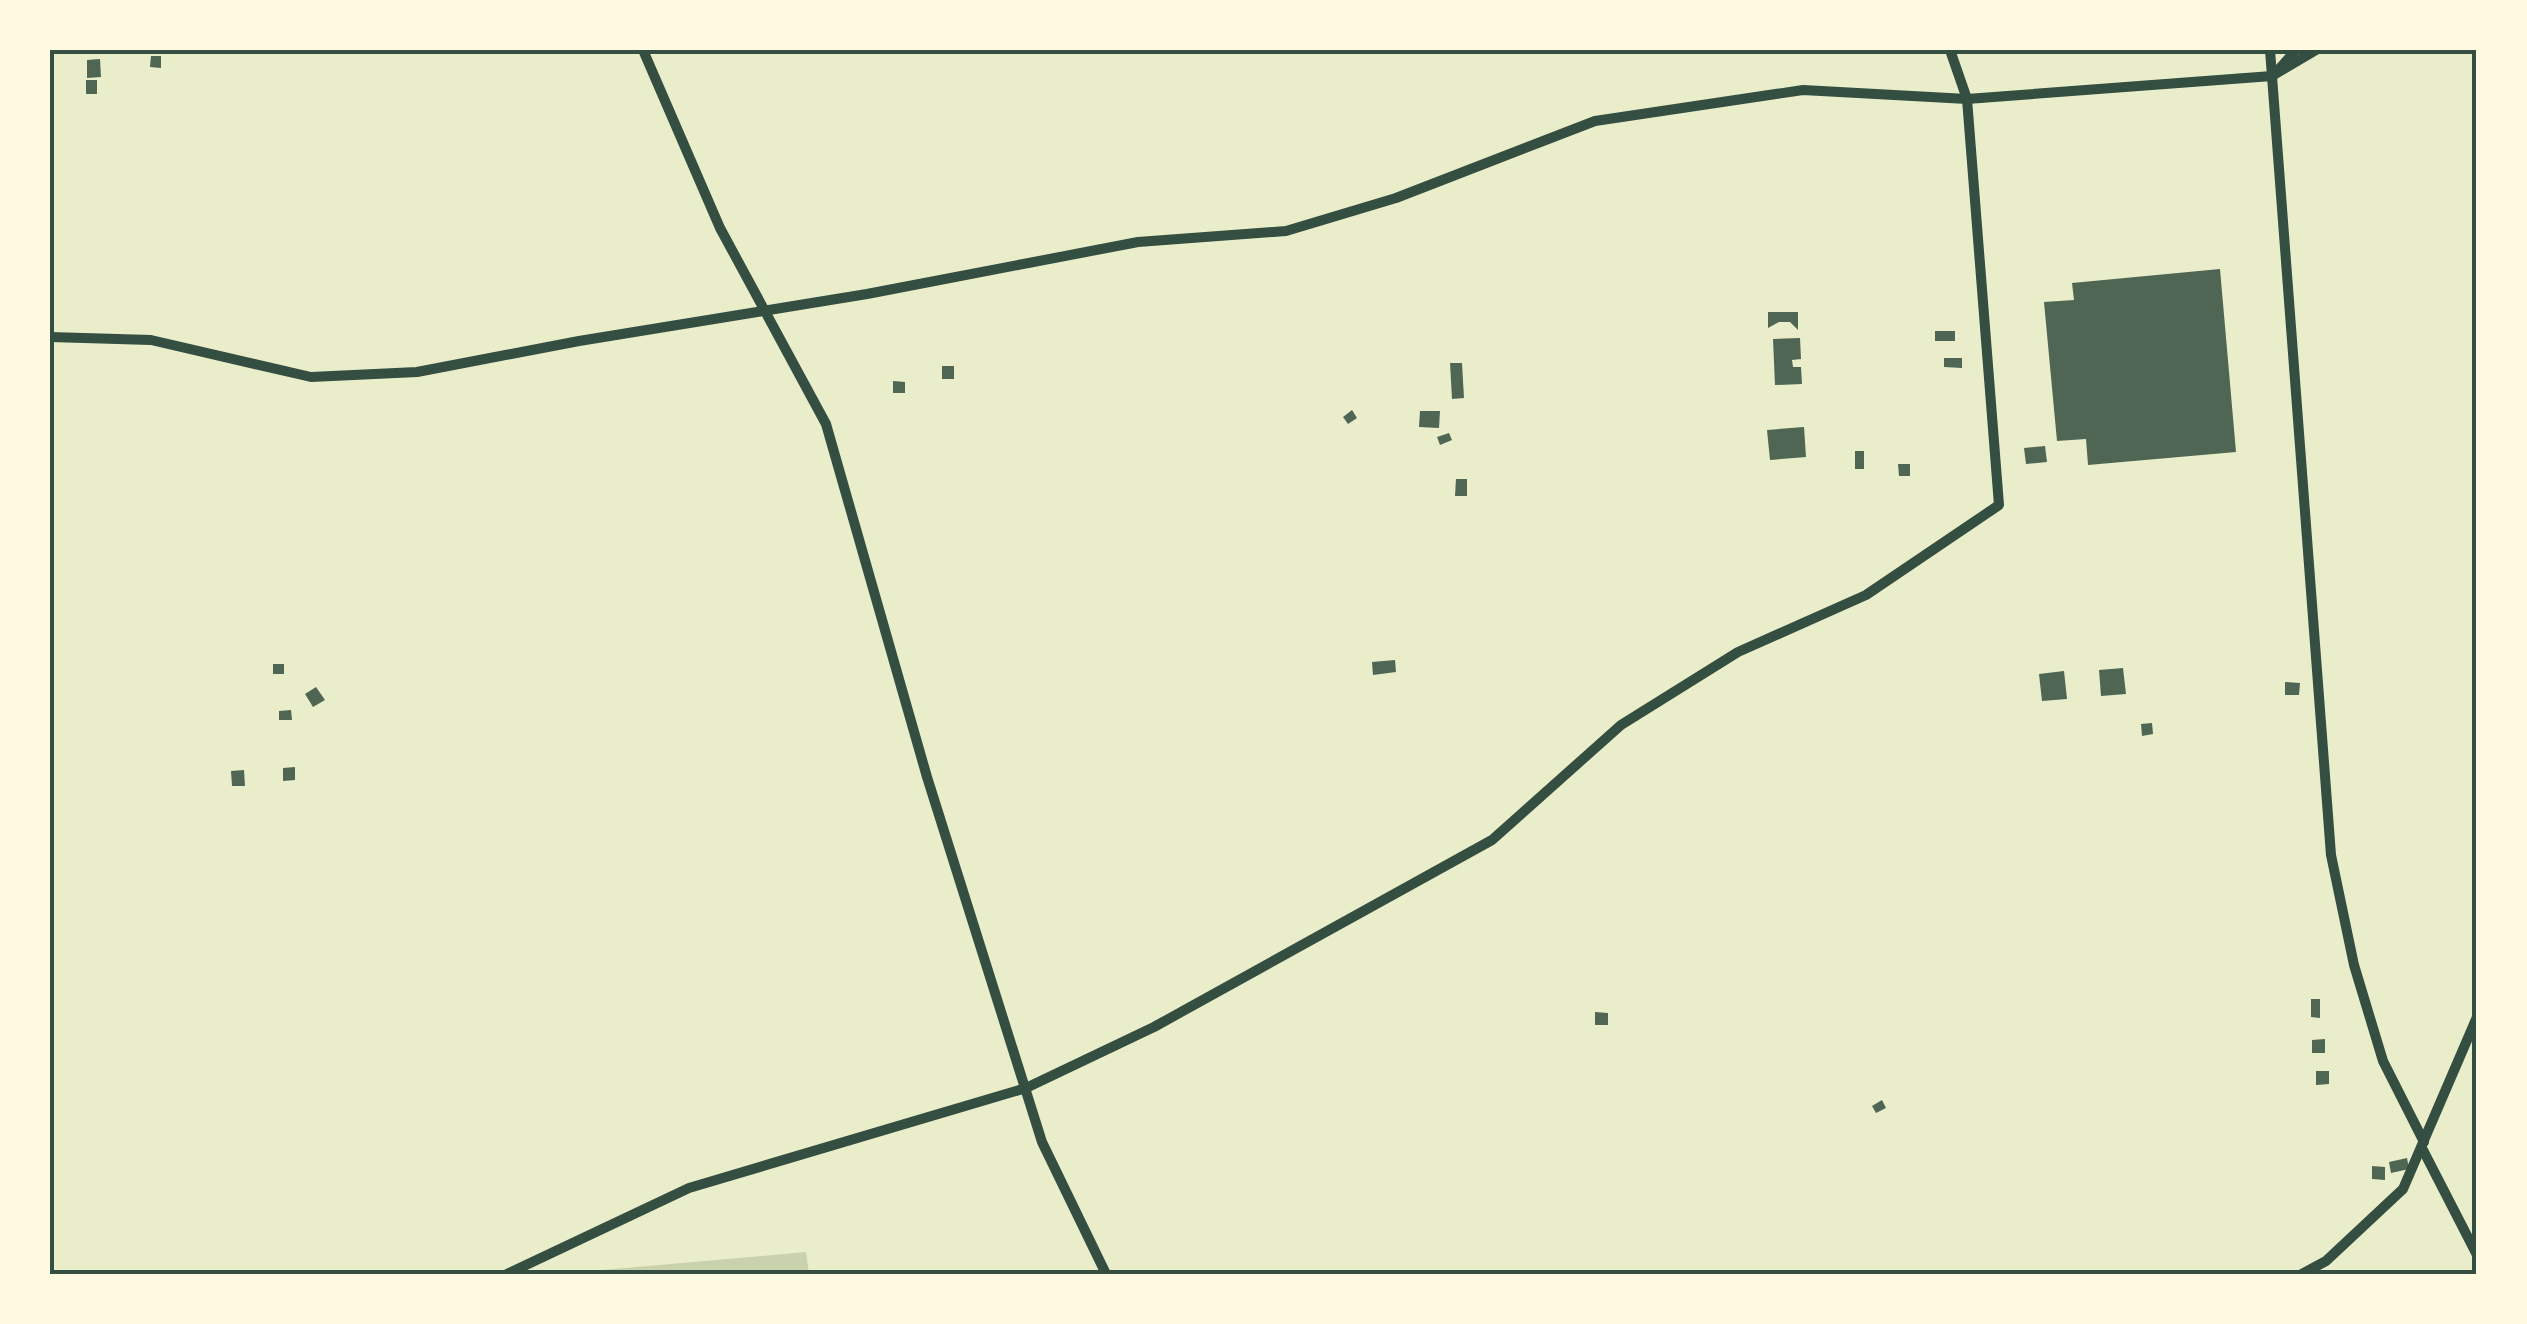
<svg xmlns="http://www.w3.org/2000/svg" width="2527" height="1324" viewBox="0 0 2527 1324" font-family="'PT Sans',sans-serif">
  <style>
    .green { fill: #cad2ad }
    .building { fill: #4f6655 }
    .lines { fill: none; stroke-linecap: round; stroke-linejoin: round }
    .minor { stroke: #344e41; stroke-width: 10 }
    .neatline { fill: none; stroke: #344e41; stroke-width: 4 }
  </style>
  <rect width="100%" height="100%" fill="#e9edc9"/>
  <path class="green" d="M 806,1252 L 809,1274 L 557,1274 Z"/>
  <g class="building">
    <path d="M 151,56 L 161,56 L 161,68 L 150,67 Z"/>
    <path d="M 100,59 L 101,77 L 87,78 L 87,60 Z"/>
    <rect x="86" y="80" width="11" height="14"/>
    <path d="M 2220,269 L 2236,452 L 2088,465 L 2086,439 L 2057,441 L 2044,302 L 2074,300 L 2072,283 Z"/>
    <path d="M 1768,312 L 1798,312 L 1798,330 L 1790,322 L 1779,322 L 1768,328 Z"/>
    <rect x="1935" y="331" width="20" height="10"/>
    <path d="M 1800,338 L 1801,359 L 1792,360 L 1793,367 L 1801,367 L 1802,384 L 1775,385 L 1773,339 Z"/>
    <path d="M 1944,358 L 1962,358 L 1962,368 L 1944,367 Z"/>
    <path d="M 1450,363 L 1462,363 L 1464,398 L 1452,399 Z"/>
    <rect x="942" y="366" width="12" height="13"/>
    <path d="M 893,381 L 905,382 L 905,393 L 893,393 Z"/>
    <path d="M 1352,410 L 1357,418 L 1348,424 L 1343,417 Z"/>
    <path d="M 1420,411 L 1440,411 L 1439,428 L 1419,427 Z"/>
    <path d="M 1804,427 L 1806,457 L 1770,460 L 1767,430 Z"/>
    <path d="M 1449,433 L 1452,440 L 1440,445 L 1437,437 Z"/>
    <path d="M 2045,446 L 2047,462 L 2026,464 L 2024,448 Z"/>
    <rect x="1855" y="451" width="9" height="18"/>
    <path d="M 1898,464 L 1910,464 L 1910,476 L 1899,476 Z"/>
    <path d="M 1456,479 L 1467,479 L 1467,496 L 1455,496 Z"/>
    <path d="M 1395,660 L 1396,672 L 1373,675 L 1372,662 Z"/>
    <rect x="273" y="664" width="11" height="10"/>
    <path d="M 2123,668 L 2126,694 L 2101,696 L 2099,670 Z"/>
    <path d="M 2064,671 L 2067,699 L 2042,701 L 2039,674 Z"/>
    <path d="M 2285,682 L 2300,683 L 2299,695 L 2285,695 Z"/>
    <path d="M 316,687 L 325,700 L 313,707 L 305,694 Z"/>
    <path d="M 291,710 L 292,720 L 279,720 L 279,711 Z"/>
    <path d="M 2152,723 L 2153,734 L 2142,736 L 2141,724 Z"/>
    <path d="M 295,767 L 295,780 L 283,781 L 283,768 Z"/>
    <path d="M 244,770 L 245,786 L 232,786 L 231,771 Z"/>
    <path d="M 2311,999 L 2320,999 L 2320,1018 L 2311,1017 Z"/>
    <path d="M 1595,1012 L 1608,1013 L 1608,1025 L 1595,1025 Z"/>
    <path d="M 2325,1039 L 2325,1053 L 2312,1053 L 2312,1040 Z"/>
    <path d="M 2316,1071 L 2329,1071 L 2329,1084 L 2316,1085 Z"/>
    <path d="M 1882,1100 L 1886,1108 L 1876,1113 L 1872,1106 Z"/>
    <path d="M 2407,1158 L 2409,1169 L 2391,1173 L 2389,1162 Z"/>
    <path d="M 2372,1166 L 2385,1167 L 2385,1180 L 2372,1179 Z"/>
  </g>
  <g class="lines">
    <g class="minor">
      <path d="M 643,50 L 720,228 L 826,424 L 927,777 L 1042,1142 L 1106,1274"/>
      <path d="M 2270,50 L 2331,855 L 2354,965 L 2383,1061 L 2424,1142"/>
      <path d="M 2280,68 L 2296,50"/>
      <path d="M 50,337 L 151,340 L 311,377 L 417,372 L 579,341 L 867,294 L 1138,242 L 1286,231 L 1396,198 L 1595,121 L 1803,90 L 1967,99 L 2272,76 L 2316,50"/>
      <path d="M 2422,1148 L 2477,1255"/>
      <path d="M 507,1274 L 689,1188 L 1026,1088 L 1154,1027 L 1492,840 L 1621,725 L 1738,652 L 1866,595 L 1999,505 L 1967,99 L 1950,50"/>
      <path d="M 2302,1274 L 2326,1261 L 2403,1189 L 2477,1017"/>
    </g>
  </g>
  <rect width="2527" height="1324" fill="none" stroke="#fefae0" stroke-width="105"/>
  <rect x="52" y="52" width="2422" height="1220" class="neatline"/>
</svg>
